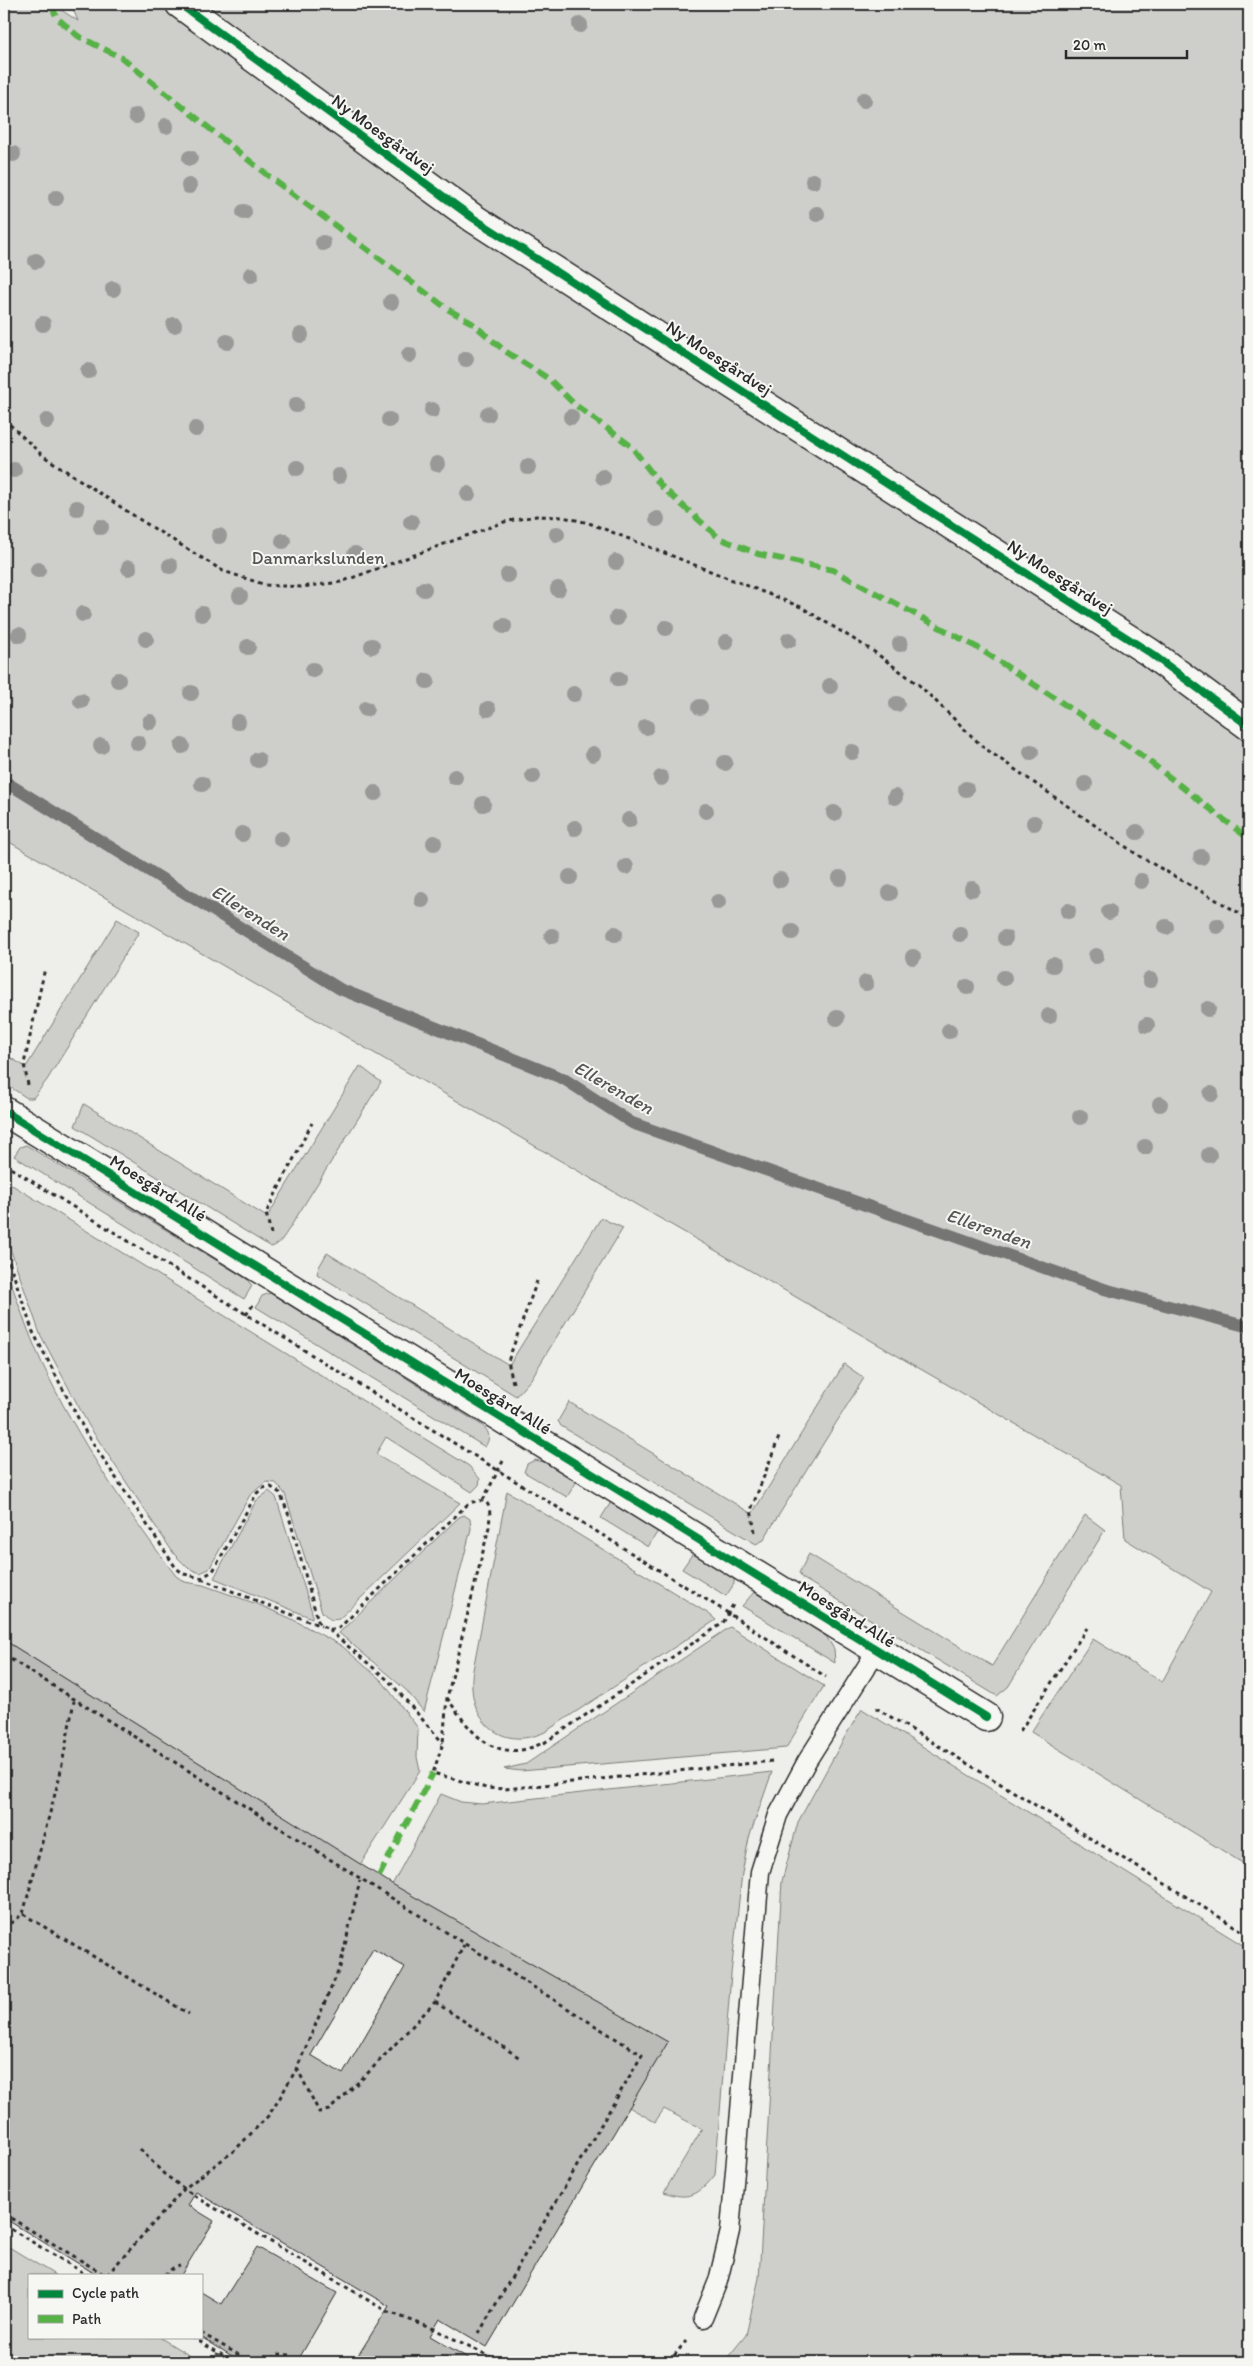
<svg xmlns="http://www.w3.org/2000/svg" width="1253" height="2366" viewBox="0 0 1253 2366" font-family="Itim,sans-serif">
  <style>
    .green { fill: #cececa; stroke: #7c7c7a }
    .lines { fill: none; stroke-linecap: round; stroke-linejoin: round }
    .stream { stroke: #757573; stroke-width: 12 }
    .building { fill: #babab7; stroke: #2b2b2b; fill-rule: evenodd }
    .service-casing { stroke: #2b2b2b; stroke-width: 21 }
    .minor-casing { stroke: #2b2b2b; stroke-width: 31 }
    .path { stroke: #2b2b2b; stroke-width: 3; stroke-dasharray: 4 4; stroke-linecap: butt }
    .service { stroke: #f6f6f2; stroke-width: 18 }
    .minor { stroke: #f6f6f2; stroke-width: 28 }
    .quiet { stroke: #56b246; stroke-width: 6; stroke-dasharray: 12 6; stroke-linecap: butt }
    .cycleway-casing { stroke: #f6f6f2; stroke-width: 11 }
    .cycleway { stroke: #00873e; stroke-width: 8 }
    .tree { fill: #999997 }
    .labels { text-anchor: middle; stroke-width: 4; stroke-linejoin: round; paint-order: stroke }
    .street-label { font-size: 18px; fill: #2b2b2b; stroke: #f6f6f2 }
    .park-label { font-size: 18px; fill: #545453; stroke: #f6f6f2 }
    .water-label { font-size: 19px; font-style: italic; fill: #565655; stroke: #f6f6f2 }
  </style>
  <rect width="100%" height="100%" fill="#eeeeea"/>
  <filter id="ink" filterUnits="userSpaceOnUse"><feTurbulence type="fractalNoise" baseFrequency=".02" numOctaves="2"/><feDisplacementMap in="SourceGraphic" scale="10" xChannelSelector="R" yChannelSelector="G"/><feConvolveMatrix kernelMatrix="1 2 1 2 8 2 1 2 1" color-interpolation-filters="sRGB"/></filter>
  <g filter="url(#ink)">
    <g class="green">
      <path d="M 4,4 L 52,4 L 78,21 L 71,4 L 1249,4 L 1249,1867 L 1031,1732 L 1093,1639 L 1162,1682 L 1211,1592 L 1125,1539 L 1121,1485 L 4,839 Z"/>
      <path d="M 117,919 L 139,932 L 47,1080 L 33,1098 L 27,1098 L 4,1083 L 4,1054 L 26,1067 Z"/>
      <path d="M 360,1066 L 381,1082 L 289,1229 C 284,1236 280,1245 271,1247 L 75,1126 L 84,1104 L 267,1217 Z"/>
      <path d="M 26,1145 L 247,1279 L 252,1286 L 244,1299 L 14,1156 L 20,1147 Z"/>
      <path d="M 4,1180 L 469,1466 L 480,1479 L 479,1485 L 472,1492 L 386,1437 L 376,1454 L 460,1503 L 339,1619 L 331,1620 L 322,1612 L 285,1494 L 276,1483 L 266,1482 L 250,1495 L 209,1569 L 200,1573 L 188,1568 L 174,1554 L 89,1426 L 40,1334 L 4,1231 Z"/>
      <path d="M 601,1218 L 623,1228 L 531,1379 L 516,1396 L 317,1274 L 319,1267 L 327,1253 L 509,1365 Z"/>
      <path d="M 4,1263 C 16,1296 27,1331 42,1363 C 77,1438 126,1510 176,1576 L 185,1582 L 203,1585 L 257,1604 L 290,1618 L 342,1646 L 382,1681 L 418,1728 L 417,1757 L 420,1771 L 360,1865 L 4,1640 Z"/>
      <path d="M 270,1293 L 480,1424 C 490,1431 491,1437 485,1447 L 256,1307 L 262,1296 Z"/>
      <path d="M 844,1364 L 864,1378 L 767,1534 L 764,1540 L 756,1544 L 561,1426 L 558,1421 L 569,1402 L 752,1514 Z"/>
      <path d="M 535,1460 L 544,1462 L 577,1481 L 567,1497 L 524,1472 L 527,1464 Z"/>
      <path d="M 269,1491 L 276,1497 L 312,1612 L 312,1618 L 214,1578 L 256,1501 Z"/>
      <path d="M 507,1491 L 709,1614 L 716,1620 L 545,1732 C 499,1753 465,1717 473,1670 Z"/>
      <path d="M 611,1502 L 658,1531 L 648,1547 L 601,1518 Z"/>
      <path d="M 464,1515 L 470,1519 L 471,1529 L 424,1712 L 406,1690 L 339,1633 L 459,1517 Z"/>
      <path d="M 1085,1515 L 1105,1530 L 1008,1687 L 997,1696 L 802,1578 L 799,1573 L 809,1554 L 992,1666 Z"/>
      <path d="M 693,1553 L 734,1578 L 734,1584 L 726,1596 L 682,1569 Z"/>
      <path d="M 754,1592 L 826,1636 L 834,1649 L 835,1663 L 742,1606 Z"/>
      <path d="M 730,1627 L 824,1686 L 786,1748 L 521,1771 L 504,1769 L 526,1764 Z"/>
      <path d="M 862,1709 L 1249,1949 L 1249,2362 L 724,2362 L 746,2335 L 759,2278 L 782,1881 L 798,1822 L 847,1733 Z"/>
      <path d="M 772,1772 L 749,1838 L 742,1873 L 731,1974 L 715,2175 C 699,2195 689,2201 664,2192 L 702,2129 L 664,2109 L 655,2122 L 629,2107 L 667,2042 L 392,1885 L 441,1794 L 461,1802 L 482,1804 Z"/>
      <path d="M 4,2244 L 55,2275 L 29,2275 L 29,2337 L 159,2337 L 200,2362 L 4,2362 Z"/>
    </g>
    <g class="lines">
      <path class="stream" d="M 4,781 L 340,989 L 564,1079 L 632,1123 L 1104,1289 L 1249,1327"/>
    </g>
    <g class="building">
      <path d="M 4,1640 L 392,1884 L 668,2042 L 487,2347 L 440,2319 L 430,2336 L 475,2362 L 354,2362 L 389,2306 L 196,2192 L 188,2205 L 214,2221 L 181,2275 L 97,2275 L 4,2218 ZM 373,1949 L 405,1967 L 343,2074 L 311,2055 Z"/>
      <path d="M 257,2247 L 337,2293 L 297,2362 L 242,2362 L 201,2337 L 201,2292 L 221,2304 Z"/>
    </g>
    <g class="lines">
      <g class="service-casing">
        <path id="service" d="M 703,2318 L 718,2281 L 730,2231 L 760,1872 L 778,1815 L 807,1761 L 877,1650"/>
      </g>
      <g class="minor-casing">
        <g id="minor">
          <path d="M 180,4 L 473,218 L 1149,652 L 1249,726"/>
          <path d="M 4,1111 L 986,1717"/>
        </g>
      </g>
      <g class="path">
        <path d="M 4,419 L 42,455 L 142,521 L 223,571 L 266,585 L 301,587 L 341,582 L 504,522 L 536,516 L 563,517 L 589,523 L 801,607 L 873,651 L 919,685 L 983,747 L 1139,856 L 1241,914 L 1249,921"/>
        <path d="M 28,1085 L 24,1064 L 45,968"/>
        <path d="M 4,1162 L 8,1153"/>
        <path d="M 4,1164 L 728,1613 L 826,1677"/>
        <path d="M 271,1234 L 266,1213 L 312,1123"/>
        <path d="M 4,1247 L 33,1332 L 86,1433 L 176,1568 L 184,1574 L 201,1578 L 213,1571 L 257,1493 L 263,1488 L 271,1487 L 280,1493 L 288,1513 L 318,1621 C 323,1628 330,1631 339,1628 L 468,1504 C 491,1494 491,1508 489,1527 L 447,1698 L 443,1743 L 433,1773 L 486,1788 L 505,1789 L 773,1761"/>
        <path d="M 246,1315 L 253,1305"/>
        <path d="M 513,1383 L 508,1361 L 537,1281"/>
        <path d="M 483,1500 L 503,1461"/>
        <path d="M 755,1532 L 751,1510 L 779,1437"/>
        <path d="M 201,1579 L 321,1626"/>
        <path d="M 329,1630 L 389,1681 L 443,1743"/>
        <path d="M 4,1655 L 642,2055 L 479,2333"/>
        <path d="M 447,1698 C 466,1724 484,1755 521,1750 C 529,1749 537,1745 544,1743 L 723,1623 L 734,1603"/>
        <path d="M 876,1708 L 1249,1935"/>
        <path d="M 1020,1731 L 1087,1628"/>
        <path d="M 23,1914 L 189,2014"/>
        <path d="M 4,1928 L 23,1914 L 60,1775 L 74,1701"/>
        <path d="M 435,2002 L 520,2058"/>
        <path d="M 297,2068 L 319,2112 L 329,2110 L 365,2076 L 435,2002 L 464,1945"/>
        <path d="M 140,2149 L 164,2174 L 193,2195 L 386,2311 L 434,2329 L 501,2362"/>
        <path d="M 4,2214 L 105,2275"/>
        <path d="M 4,2225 L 87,2275"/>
        <path d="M 107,2275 L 185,2188 L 235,2150 L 268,2116 L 278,2101 L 297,2068 L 340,1967 L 360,1880"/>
        <path d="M 164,2275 L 173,2268 L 180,2266"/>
        <path d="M 201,2333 L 251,2362"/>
        <path d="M 192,2337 L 234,2362"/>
        <path d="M 213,2362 L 218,2353"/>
        <path d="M 264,2362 L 279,2354 L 290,2355"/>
        <path d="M 669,2362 L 686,2341"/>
      </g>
      <use href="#service" class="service"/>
      <use href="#minor" class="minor"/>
      <g class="quiet">
        <path d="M 51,4 L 57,18 L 78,36 L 122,58 L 271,178 L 449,310 L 472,323 L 505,351 L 549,379 L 574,404 L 631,446 L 662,487 L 719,538 L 758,554 L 833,570 L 980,649 L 1137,752 L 1249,839"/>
        <path d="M 379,1876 L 433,1773"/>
      </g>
      <g class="cycleway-casing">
        <g id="cycleway">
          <path d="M 180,4 L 473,218 L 1149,652 L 1249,726"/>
          <path d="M 4,1111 L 986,1717"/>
        </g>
      </g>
      <use href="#cycleway" class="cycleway"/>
    </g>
    <g class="tree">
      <circle cx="580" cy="25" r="8"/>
      <circle cx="864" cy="100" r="8"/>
      <circle cx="136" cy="116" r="8"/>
      <circle cx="166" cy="126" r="8"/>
      <circle cx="13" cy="154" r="8"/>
      <circle cx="190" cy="158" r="8"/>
      <circle cx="813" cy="181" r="8"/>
      <circle cx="189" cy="186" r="8"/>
      <circle cx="56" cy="198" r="8"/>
      <circle cx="244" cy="212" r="8"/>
      <circle cx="817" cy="214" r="8"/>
      <circle cx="323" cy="243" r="8"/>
      <circle cx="36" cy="261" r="8"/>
      <circle cx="251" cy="275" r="8"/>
      <circle cx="113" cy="289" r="8"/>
      <circle cx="391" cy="302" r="8"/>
      <circle cx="43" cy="324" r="8"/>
      <circle cx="174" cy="325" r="8"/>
      <circle cx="301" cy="335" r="8"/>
      <circle cx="227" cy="342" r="8"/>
      <circle cx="409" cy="355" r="8"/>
      <circle cx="466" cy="359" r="8"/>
      <circle cx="88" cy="371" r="8"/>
      <circle cx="296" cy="405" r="8"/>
      <circle cx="432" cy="410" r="8"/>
      <circle cx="488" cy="414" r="8"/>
      <circle cx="571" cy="417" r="8"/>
      <circle cx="389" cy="420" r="8"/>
      <circle cx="47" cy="421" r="8"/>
      <circle cx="196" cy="429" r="8"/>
      <circle cx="437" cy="464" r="8"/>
      <circle cx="528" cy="467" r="8"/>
      <circle cx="297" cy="468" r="8"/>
      <circle cx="14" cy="470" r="8"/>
      <circle cx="339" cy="476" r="8"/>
      <circle cx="603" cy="477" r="8"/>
      <circle cx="468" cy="494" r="8"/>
      <circle cx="77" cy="508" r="8"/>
      <circle cx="657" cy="519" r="8"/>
      <circle cx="411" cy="522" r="8"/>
      <circle cx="101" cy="527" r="8"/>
      <circle cx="557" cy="534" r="8"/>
      <circle cx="219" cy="536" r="8"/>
      <circle cx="283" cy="541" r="8"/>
      <circle cx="355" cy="554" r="8"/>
      <circle cx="616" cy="562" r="8"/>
      <circle cx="170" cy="566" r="8"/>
      <circle cx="129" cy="568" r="8"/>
      <circle cx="38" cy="570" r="8"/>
      <circle cx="508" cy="575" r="8"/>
      <circle cx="424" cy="589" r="8"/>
      <circle cx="558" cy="589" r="8"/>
      <circle cx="240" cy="596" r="8"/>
      <circle cx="83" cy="614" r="8"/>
      <circle cx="202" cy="614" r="8"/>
      <circle cx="617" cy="618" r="8"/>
      <circle cx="504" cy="626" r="8"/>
      <circle cx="666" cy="628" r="8"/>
      <circle cx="19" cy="635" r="8"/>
      <circle cx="146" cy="639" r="8"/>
      <circle cx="789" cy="640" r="8"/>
      <circle cx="726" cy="642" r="8"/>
      <circle cx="900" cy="644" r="8"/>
      <circle cx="372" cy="646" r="8"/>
      <circle cx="248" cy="647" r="8"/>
      <circle cx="313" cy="670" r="8"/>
      <circle cx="619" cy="679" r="8"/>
      <circle cx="118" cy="680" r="8"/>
      <circle cx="427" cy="681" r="8"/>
      <circle cx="830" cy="686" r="8"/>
      <circle cx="191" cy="693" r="8"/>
      <circle cx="574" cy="694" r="8"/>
      <circle cx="81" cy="701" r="8"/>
      <circle cx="897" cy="704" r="8"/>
      <circle cx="700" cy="707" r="8"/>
      <circle cx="366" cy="709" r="8"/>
      <circle cx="488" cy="709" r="8"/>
      <circle cx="150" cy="722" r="8"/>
      <circle cx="238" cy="722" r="8"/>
      <circle cx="646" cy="727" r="8"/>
      <circle cx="138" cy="743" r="8"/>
      <circle cx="101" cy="746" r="8"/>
      <circle cx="182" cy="746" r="8"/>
      <circle cx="852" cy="752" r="8"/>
      <circle cx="1031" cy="752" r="8"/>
      <circle cx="593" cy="754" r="8"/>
      <circle cx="258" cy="760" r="8"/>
      <circle cx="725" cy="763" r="8"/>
      <circle cx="533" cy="776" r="8"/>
      <circle cx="455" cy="777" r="8"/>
      <circle cx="661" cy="778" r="8"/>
      <circle cx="202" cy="784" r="8"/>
      <circle cx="1085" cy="784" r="8"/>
      <circle cx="966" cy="789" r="8"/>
      <circle cx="375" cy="793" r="8"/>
      <circle cx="895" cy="797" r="8"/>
      <circle cx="483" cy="804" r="8"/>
      <circle cx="706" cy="811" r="8"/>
      <circle cx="834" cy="813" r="8"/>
      <circle cx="629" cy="820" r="8"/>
      <circle cx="1034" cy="823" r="8"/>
      <circle cx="575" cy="828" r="8"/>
      <circle cx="1137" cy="832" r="8"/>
      <circle cx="242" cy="834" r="8"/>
      <circle cx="281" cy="839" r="8"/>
      <circle cx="434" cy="843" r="8"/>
      <circle cx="1201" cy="857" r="8"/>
      <circle cx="626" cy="867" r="8"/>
      <circle cx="570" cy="877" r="8"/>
      <circle cx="840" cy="878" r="8"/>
      <circle cx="780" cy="880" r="8"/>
      <circle cx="1141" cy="881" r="8"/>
      <circle cx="972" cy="889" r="8"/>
      <circle cx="890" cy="893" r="8"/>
      <circle cx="422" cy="900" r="8"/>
      <circle cx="718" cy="902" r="8"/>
      <circle cx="1068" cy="911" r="8"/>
      <circle cx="1109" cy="912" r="8"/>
      <circle cx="1217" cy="926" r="8"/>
      <circle cx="1166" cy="927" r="8"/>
      <circle cx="792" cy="932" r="8"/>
      <circle cx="615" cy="934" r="8"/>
      <circle cx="960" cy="934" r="8"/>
      <circle cx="552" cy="936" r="8"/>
      <circle cx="1005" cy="938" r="8"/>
      <circle cx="1096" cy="956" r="8"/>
      <circle cx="913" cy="957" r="8"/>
      <circle cx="1053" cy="965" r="8"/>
      <circle cx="1004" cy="978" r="8"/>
      <circle cx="1150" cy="980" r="8"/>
      <circle cx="866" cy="983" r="8"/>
      <circle cx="967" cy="987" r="8"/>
      <circle cx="1208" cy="1009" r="8"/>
      <circle cx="1049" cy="1016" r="8"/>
      <circle cx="837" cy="1018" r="8"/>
      <circle cx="1147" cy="1025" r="8"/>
      <circle cx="949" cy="1031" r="8"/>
      <circle cx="1211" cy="1094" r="8"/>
      <circle cx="1160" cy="1104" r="8"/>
      <circle cx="1080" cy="1117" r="8"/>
      <circle cx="1145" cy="1147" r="8"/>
      <circle cx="1209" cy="1155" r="8"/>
    </g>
  </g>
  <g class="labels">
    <g class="street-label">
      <text transform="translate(383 134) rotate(36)" y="6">Ny Moesgårdvej</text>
      <text transform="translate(719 358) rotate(33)" y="6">Ny Moesgårdvej</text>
      <text transform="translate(1060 577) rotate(33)" y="6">Ny Moesgårdvej</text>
      <text transform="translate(158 1188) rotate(32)" y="6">Moesgård Allé</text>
      <text transform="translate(503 1401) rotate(32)" y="6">Moesgård Allé</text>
      <text transform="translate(847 1614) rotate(32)" y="6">Moesgård Allé</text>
    </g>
    <g class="park-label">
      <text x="318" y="564">Danmarkslunden</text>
    </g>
    <g class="water-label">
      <text transform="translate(251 912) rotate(32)" y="7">Ellerenden</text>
      <text transform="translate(614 1087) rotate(30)" y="7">Ellerenden</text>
      <text transform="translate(989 1228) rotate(19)" y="7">Ellerenden</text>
    </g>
  </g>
  <rect width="1253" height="2366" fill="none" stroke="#f6f6f2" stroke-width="20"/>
  <rect x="10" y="10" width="1233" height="2346" fill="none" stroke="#2b2b2b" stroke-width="2" filter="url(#ink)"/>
  <rect x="28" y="2274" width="175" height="65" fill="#f6f6f2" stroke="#a5a5a2"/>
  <rect x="38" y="2290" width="25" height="8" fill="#00873e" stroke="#a5a5a2"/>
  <text x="72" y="2298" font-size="15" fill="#2b2b2b">Cycle path</text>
  <rect x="38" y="2315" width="25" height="8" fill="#56b246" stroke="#a5a5a2"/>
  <text x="72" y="2324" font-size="15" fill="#2b2b2b">Path</text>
  <path d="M1066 50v8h121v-8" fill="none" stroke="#2b2b2b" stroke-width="2.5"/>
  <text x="1073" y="50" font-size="15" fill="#2b2b2b" stroke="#f6f6f2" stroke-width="4" paint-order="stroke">20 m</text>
</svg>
